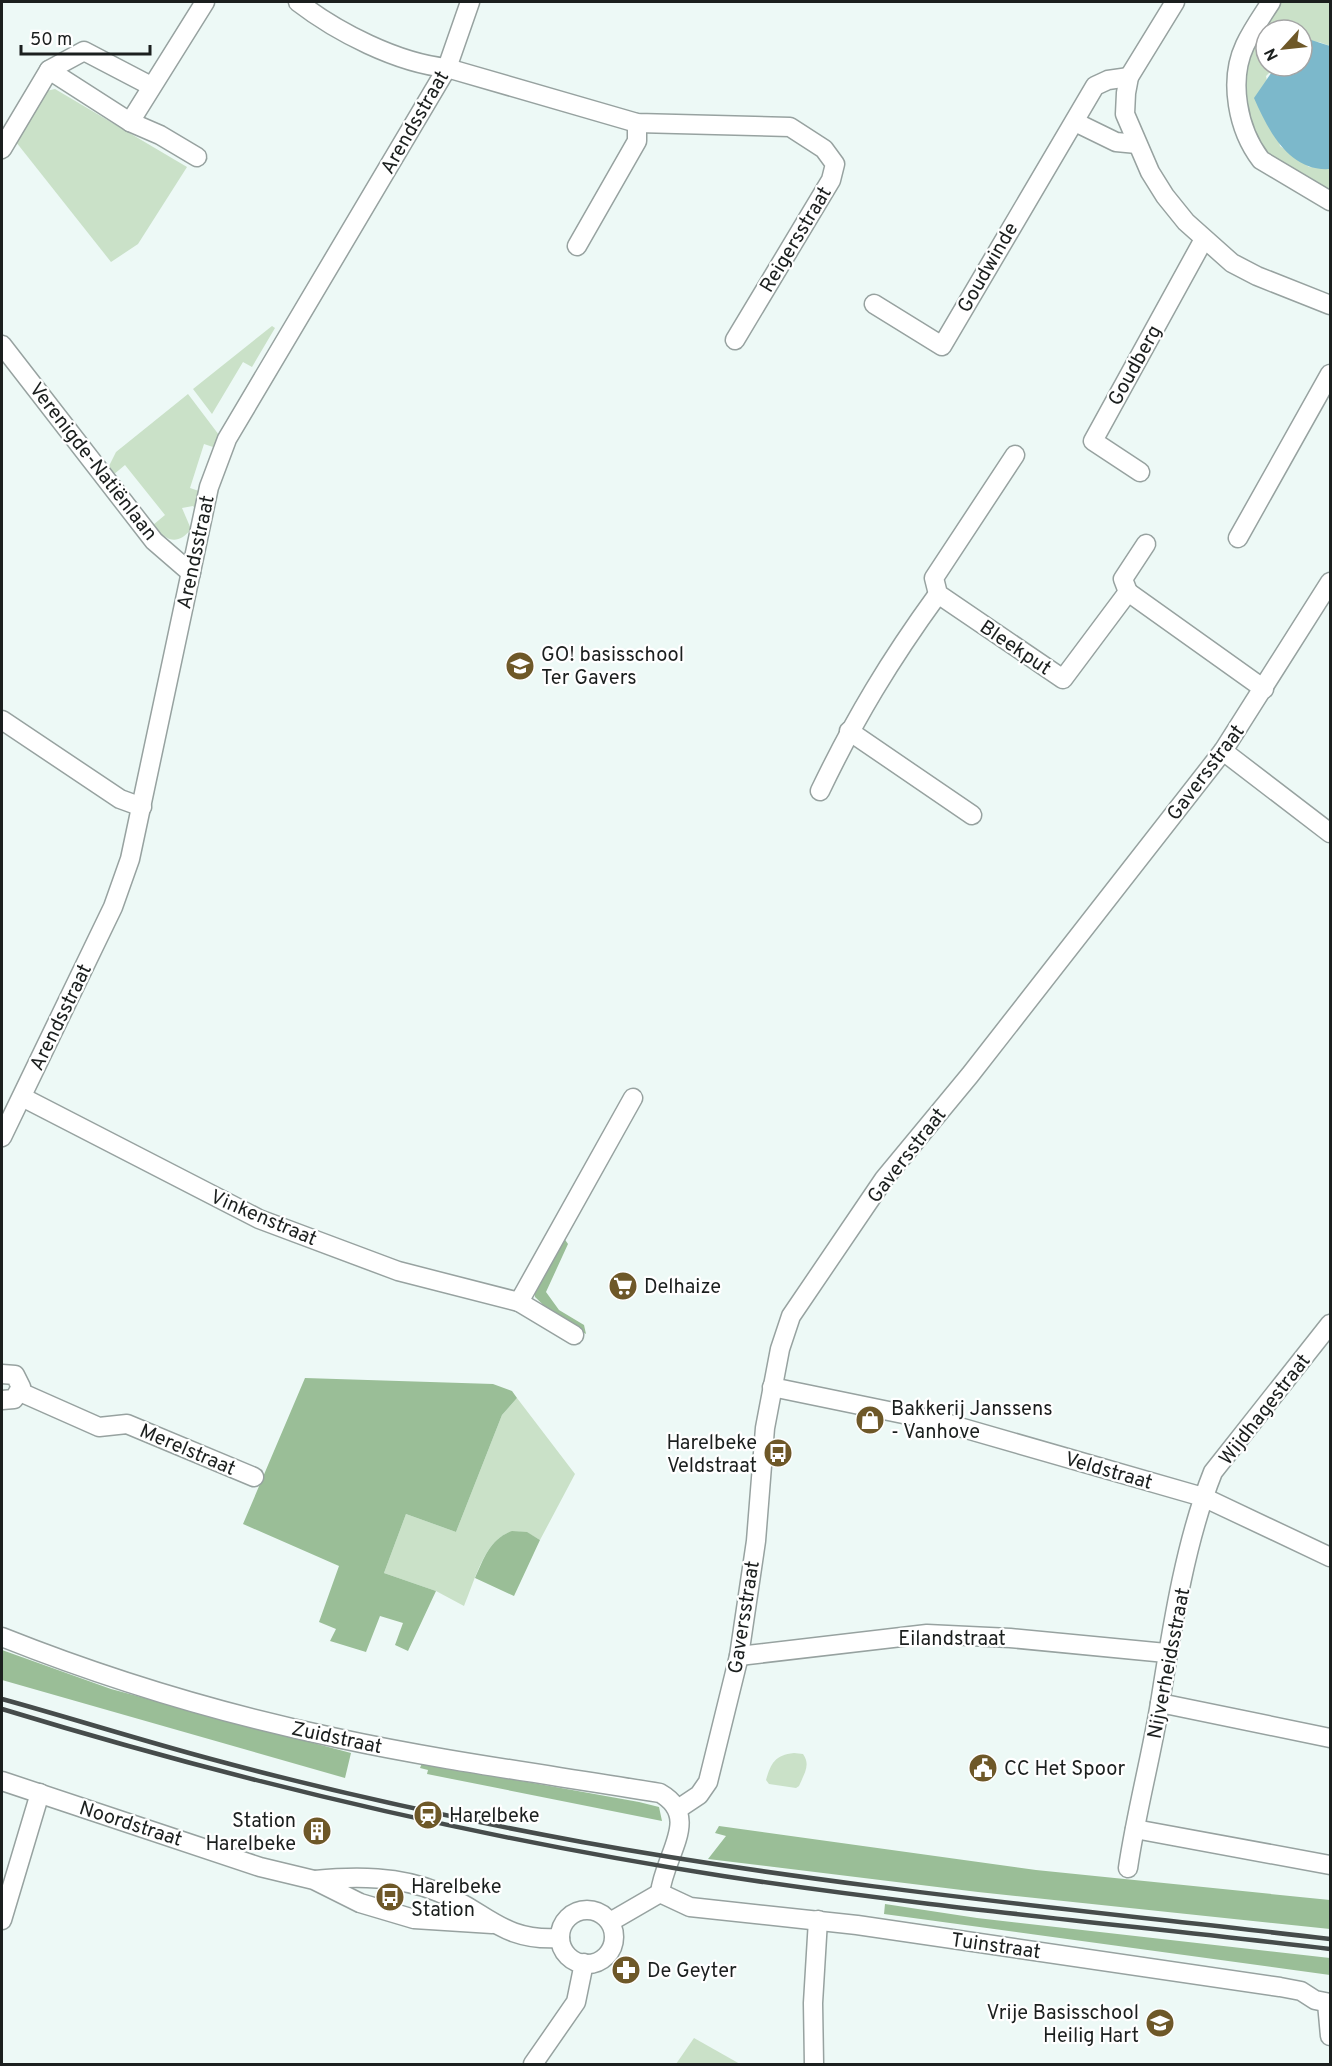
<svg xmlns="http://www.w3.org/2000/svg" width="1332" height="2066" viewBox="0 0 1332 2066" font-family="Overpass,sans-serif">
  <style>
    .green { fill: #cae1c8 }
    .forest { fill: #9abe97 }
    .water { fill: #7cb8cb }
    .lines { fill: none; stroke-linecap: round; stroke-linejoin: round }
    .minor-casing { stroke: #97a2a0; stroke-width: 21 }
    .minor { stroke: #fff; stroke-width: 18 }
    .rail { stroke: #464c4b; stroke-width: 4.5 }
    .labels { text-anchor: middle; stroke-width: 4.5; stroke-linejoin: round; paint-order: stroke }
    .street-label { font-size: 20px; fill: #1b1f1e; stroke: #fff }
    .poi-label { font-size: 20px; fill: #1b1f1e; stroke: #fff; text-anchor: start }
  </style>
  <rect width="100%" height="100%" fill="#edf9f6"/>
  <g class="green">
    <path d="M 1280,2 L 1330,2 L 1330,46 L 1319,42 L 1302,41 L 1302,30 L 1266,30 L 1266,66 L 1276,66 L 1266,76 L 1280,146 L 1309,167 L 1330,169 L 1330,195 L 1260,149 L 1242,95 L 1252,48 Z"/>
    <path d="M 55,89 L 187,167 L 138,244 L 111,262 L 16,142 L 46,91 Z"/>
    <path d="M 272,326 L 275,328 L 252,367 L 243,362 L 212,414 L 193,389 Z"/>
    <path d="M 188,394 L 219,435 L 213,447 L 204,444 L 190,488 L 199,491 L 195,509 L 193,506 L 182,508 L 191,529 C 177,547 165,540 153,525 L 165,515 L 125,465 L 113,475 L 108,468 L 116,452 Z"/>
    <path d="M 517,1398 L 575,1474 L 540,1540 C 492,1509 478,1573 464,1606 L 436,1591 L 384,1573 L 406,1514 L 456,1532 L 502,1415 Z"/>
    <path d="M 794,1753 L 803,1754 C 811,1765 804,1774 799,1786 L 796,1788 L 769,1784 L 766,1780 C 771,1763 775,1755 794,1753 Z"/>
    <path d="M 694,2038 L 740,2064 L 676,2064 Z"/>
  </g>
  <g class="forest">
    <path d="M 561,1234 L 568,1244 L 546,1292 L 559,1310 L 584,1325 L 586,1334 L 557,1318 L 535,1297 L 534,1287 Z"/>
    <path d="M 305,1378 L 493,1384 L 512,1391 L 517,1398 L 502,1415 L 456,1532 L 406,1514 L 384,1573 L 436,1591 L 408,1651 L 395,1645 L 403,1623 L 380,1616 L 366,1652 L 330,1641 L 336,1629 L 319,1622 L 339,1566 L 243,1524 Z"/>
    <path d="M 512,1531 L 527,1532 L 540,1540 L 514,1596 L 475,1578 C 484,1558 490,1539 512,1531 Z"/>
    <path d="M 2,1650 L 111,1689 L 351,1753 L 345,1778 L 2,1680 Z"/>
    <path d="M 422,1763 L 639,1802 L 659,1807 L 662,1821 L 427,1774 L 428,1770 L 420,1768 Z"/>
    <path d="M 719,1826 L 1036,1870 L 1330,1900 L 1330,1929 L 978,1892 L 708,1859 L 726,1836 L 715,1833 Z"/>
    <path d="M 885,1904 L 977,1918 L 1330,1958 L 1330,1975 L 884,1914 Z"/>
  </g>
  <path class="water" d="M 1308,39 L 1330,46 L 1330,169 C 1289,172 1268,130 1254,98 L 1276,66 L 1302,66 L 1302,41 Z"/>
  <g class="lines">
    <g class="minor-casing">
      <g id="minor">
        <path d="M 298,2 C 337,32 397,63 447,68 L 637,123 L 790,127 L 824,149 L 835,164 L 831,180 L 735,340"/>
        <path d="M 1175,2 L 1129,77 L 1126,93 L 1125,114 L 1150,172 L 1165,196 L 1186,222 L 1232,263 L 1257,276 L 1330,305"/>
        <path d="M 1271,2 C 1262,16 1252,30 1245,45 C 1228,81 1238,130 1261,160 L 1330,201"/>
        <path d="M 49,70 L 130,122 L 160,135 L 197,157"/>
        <path d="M 130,122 L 205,2"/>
        <path d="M 1075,122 L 1116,142 L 1137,144"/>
        <path d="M 2,149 L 49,70 L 84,51 L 151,86"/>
        <path d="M 577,246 L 637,141 L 637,123"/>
        <path d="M 874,304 L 942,346 L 1095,86 L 1108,80 L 1129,77"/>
        <path d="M 2,345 L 154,541 L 191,573"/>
        <path d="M 1015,455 L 934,578 L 938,594 L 1063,679 L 1128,592 L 1264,689"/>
        <path d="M 1140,472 L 1093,441 L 1204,239"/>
        <path d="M 1238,538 L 1330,374"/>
        <path d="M 1128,592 L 1123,579 L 1146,544"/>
        <path d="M 2,720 L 120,799 L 142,807"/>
        <path d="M 849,731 L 972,815"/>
        <path d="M 1223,751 L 1330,833"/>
        <path d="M 820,791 C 855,718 890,660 938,594"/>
        <path d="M 22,1097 L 259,1219 L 398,1271 L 519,1302 L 633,1098"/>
        <path d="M 2,1137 L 113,907 L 130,859 L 209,487 L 227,439 L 447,68 L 470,2"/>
        <path d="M 519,1302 L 574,1335"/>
        <path d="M 2,1374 L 15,1375 L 21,1387 L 14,1399 L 2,1400"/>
        <path d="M 772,1387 L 942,1422 L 1203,1497 L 1330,1557"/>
        <path d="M 20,1392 L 99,1427 L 127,1424 L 254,1477"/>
        <path d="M 2,1637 C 110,1680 223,1714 337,1738 C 443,1761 552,1775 660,1793 C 702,1817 664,1855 660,1893"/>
        <path d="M 739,1656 L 927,1634 L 1010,1638 L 1166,1653"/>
        <path d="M 1160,1703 L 1330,1738"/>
        <path d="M 2,1781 L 260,1867 L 314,1880 L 360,1903 L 414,1919 L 492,1924"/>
        <path d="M 678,1809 L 699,1795 L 708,1782 L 739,1656 L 756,1541 L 765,1428 L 780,1349 L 791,1316 L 884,1179 L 970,1075 L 1223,751 L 1330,582"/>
        <path d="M 1135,1829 L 1330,1865"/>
        <path d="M 1128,1868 C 1136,1813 1151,1758 1160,1703 C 1172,1628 1185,1542 1213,1472 L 1330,1324"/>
        <path d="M 315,1880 C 356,1876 399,1876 438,1892 C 487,1911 501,1942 560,1938"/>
        <path d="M 660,1893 L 690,1907 L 857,1925 L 1280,1987 L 1301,1991 L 1315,2000 L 1330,2003"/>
        <circle cx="587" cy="1937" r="27"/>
        <path d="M 2,1920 L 40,1793"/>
        <path d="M 610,1922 L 660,1893"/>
        <path d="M 1327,2003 L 1330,2036"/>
        <path d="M 533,2064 L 576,2002 L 584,1963"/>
        <path d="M 814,2064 L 813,2003 L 818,1920"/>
      </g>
    </g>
    <use href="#minor" class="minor"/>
    <g class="rail">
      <path d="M 2,1699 C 71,1718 140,1740 211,1759 C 333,1792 457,1819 582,1842 C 830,1887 1081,1910 1330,1939"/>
      <path d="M 2,1709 C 238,1781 479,1838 723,1876 C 925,1907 1128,1925 1330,1949"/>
    </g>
  </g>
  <defs>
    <g id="school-disc" transform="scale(1.5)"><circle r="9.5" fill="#6e5828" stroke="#fff"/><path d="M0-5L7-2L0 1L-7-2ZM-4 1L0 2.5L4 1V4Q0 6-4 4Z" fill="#fff"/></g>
    <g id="supermarket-disc" transform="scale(1.5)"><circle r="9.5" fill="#6e5828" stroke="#fff"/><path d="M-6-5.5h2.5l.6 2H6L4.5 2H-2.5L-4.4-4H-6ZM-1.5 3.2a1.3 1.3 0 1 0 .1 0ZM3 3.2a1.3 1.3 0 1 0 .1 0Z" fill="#fff"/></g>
    <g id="shop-disc" transform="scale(1.5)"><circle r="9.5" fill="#6e5828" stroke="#fff"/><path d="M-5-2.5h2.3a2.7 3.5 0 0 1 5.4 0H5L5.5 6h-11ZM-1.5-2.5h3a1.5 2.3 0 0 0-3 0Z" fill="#fff"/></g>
    <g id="bus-disc" transform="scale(1.5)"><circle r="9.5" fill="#6e5828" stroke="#fff"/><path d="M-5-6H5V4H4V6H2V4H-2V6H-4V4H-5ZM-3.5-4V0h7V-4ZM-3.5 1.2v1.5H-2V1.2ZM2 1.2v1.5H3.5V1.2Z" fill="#fff"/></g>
    <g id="civic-disc" transform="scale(1.5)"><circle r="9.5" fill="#6e5828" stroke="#fff"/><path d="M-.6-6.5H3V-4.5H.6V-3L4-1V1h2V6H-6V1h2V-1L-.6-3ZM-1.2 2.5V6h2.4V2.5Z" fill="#fff"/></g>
    <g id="station-disc" transform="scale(1.5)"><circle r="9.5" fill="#6e5828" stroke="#fff"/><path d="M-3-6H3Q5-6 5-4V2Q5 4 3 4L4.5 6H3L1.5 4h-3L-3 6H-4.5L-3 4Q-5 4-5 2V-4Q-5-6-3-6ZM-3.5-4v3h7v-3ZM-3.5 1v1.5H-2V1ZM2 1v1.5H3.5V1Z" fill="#fff"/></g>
    <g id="building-disc" transform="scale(1.5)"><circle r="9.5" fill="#6e5828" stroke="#fff"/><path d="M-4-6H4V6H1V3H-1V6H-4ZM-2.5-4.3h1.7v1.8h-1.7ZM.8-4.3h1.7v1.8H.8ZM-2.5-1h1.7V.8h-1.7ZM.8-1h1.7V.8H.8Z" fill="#fff"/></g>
    <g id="pharmacy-disc" transform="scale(1.5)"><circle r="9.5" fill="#6e5828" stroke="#fff"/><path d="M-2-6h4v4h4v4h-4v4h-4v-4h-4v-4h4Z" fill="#fff"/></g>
  </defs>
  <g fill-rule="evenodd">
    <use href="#school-disc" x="520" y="666"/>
    <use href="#supermarket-disc" x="623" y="1286"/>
    <use href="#shop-disc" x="870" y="1420"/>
    <use href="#bus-disc" x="778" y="1453"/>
    <use href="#civic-disc" x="983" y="1768"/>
    <use href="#station-disc" x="428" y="1815"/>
    <use href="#building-disc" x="317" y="1831"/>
    <use href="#bus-disc" x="390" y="1897"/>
    <use href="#pharmacy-disc" x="626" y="1970"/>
    <use href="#school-disc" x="1160" y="2023"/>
  </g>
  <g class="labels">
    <g class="street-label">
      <text transform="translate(414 122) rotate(-60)" y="7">Arendsstraat</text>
      <text transform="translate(795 239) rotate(-59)" y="7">Reigersstraat</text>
      <text transform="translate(987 267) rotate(-60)" y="7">Goudwinde</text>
      <text transform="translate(1134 365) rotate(-61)" y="7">Goudberg</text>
      <text transform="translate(94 461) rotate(52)" y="7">Verenigde-Natiënlaan</text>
      <text transform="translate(195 552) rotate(-78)" y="7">Arendsstraat</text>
      <text transform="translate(1016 647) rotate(34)" y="7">Bleekput</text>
      <text transform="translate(1205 772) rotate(-53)" y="7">Gaversstraat</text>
      <text transform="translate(60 1017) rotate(-64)" y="7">Arendsstraat</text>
      <text transform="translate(906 1155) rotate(-52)" y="7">Gaversstraat</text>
      <text transform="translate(264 1217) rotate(23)" y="7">Vinkenstraat</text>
      <text transform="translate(1264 1409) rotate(-52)" y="7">Wijdhagestraat</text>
      <text transform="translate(188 1449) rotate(23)" y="7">Merelstraat</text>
      <text transform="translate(1109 1470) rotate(16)" y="7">Veldstraat</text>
      <text transform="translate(743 1617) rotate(-81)" y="7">Gaversstraat</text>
      <text x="952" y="1645">Eilandstraat</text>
      <text transform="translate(1168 1663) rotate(-79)" y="7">Nijverheidsstraat</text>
      <text transform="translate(337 1737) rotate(12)" y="7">Zuidstraat</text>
      <text transform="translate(131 1823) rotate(18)" y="7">Noordstraat</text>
      <text transform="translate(996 1945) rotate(8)" y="7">Tuinstraat</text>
    </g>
    <g class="poi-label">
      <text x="541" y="661">GO! basisschool<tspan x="541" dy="23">Ter Gavers</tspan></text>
      <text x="644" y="1293">Delhaize</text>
      <text x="891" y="1415">Bakkerij Janssens<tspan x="891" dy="23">- Vanhove</tspan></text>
      <text x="757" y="1449" text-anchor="end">Harelbeke<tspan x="757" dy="23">Veldstraat</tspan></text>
      <text x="1004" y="1775">CC Het Spoor</text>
      <text x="449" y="1822">Harelbeke</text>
      <text x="296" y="1827" text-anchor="end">Station<tspan x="296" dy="23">Harelbeke</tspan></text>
      <text x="411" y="1893">Harelbeke<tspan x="411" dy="23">Station</tspan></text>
      <text x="647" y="1977">De Geyter</text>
      <text x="1139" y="2019" text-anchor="end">Vrije Basisschool<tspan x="1139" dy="23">Heilig Hart</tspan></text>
    </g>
  </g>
  <rect width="1332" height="2066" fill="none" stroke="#1b1f1e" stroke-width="6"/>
  <g transform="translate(1284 48) rotate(243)"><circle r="28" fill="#ffffff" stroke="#a4a5a5" stroke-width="1.5"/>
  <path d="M0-4.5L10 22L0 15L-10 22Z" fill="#6e5828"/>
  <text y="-9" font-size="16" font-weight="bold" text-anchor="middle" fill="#1b1f1e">N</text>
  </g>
  <path d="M21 45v9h129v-9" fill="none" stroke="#1b1f1e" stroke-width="3"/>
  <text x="30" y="45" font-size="18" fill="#1b1f1e" stroke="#ffffff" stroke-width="4.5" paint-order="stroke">50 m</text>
</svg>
